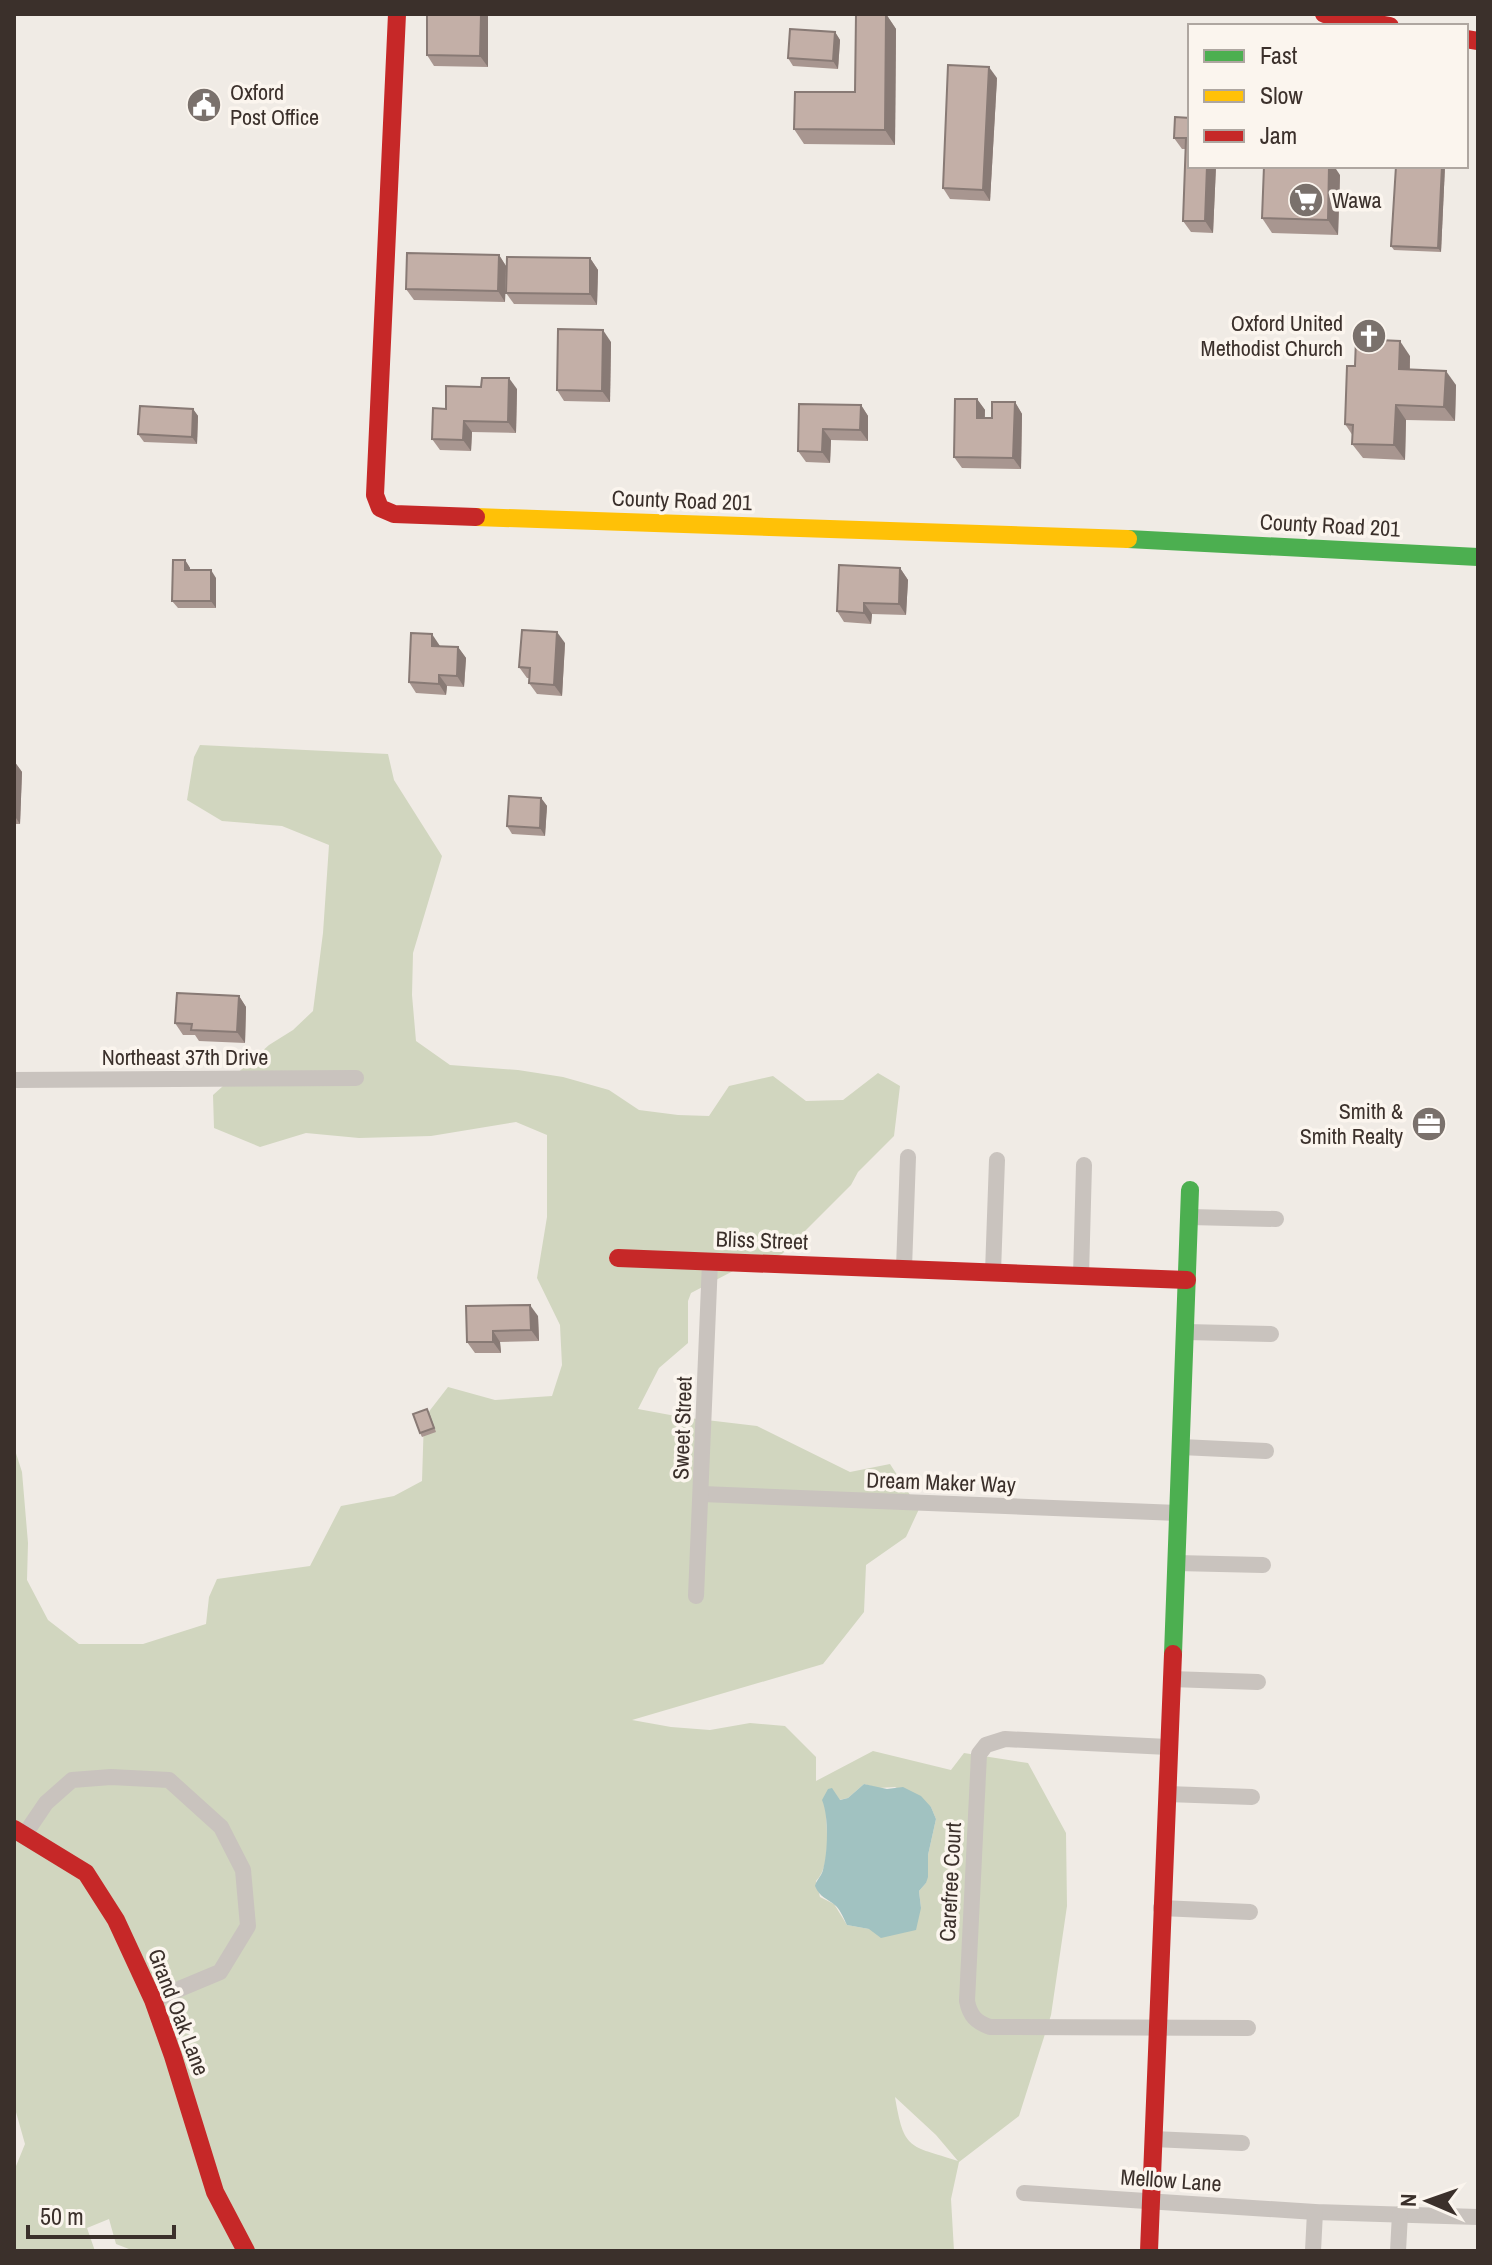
<svg xmlns="http://www.w3.org/2000/svg" width="1492" height="2265" viewBox="0 0 1492 2265" font-family="'Archivo Narrow',sans-serif">
  <style>
    .green { fill: #d1d6bf; fill-rule: evenodd }
    .water { fill: #a1c2c1 }
    .lines { fill: none; stroke-linecap: round; stroke-linejoin: round }
    .street { stroke: #c9c3be; stroke-width: 16 }
    .fast { stroke: #4caf50; stroke-width: 18 }
    .slow { stroke: #ffc107; stroke-width: 18 }
    .jam { stroke: #c62828; stroke-width: 18 }
    .wall { fill: #a89690 }
    .shaded-wall { fill: #887a75 }
    .building { fill: #c3afa7; stroke: #887a75; stroke-width: 2 }
    .labels { text-anchor: middle; stroke-width: 7; stroke-linejoin: round; paint-order: stroke }
    .poi-label { font-size: 22px; fill: #3b302b; stroke: #fbf5ee; text-anchor: start }
    .street-label { font-size: 22px; fill: #3b302b; stroke: #fbf5ee }
  </style>
  <rect width="100%" height="100%" fill="#f0ebe5"/>
  <path class="green" d="M 200,745 L 388,754 L 394,780 L 442,856 L 413,953 L 412,995 L 416,1041 L 450,1065 L 518,1070 L 563,1077 L 609,1090 L 639,1110 L 678,1115 L 709,1116 L 729,1086 L 773,1076 L 806,1101 L 843,1100 L 878,1073 L 900,1086 L 894,1136 L 858,1172 L 851,1185 L 782,1254 L 735,1270 L 691,1293 L 688,1301 L 688,1343 L 659,1368 L 638,1409 L 681,1417 L 757,1426 L 850,1472 L 890,1464 L 919,1509 L 906,1537 L 866,1565 L 864,1612 L 823,1664 L 632,1720 L 671,1727 L 710,1730 L 750,1723 L 785,1726 L 816,1757 L 816,1781 L 873,1751 L 951,1770 L 964,1753 L 1028,1763 L 1066,1833 L 1067,1906 L 1051,2015 L 1019,2116 L 959,2162 L 951,2199 L 954,2251 L 134,2251 L 116,2244 L 109,2219 L 87,2228 L 95,2251 L 14,2251 L 14,2171 L 25,2144 L 14,2105 L 14,1447 L 22,1472 L 28,1543 L 27,1580 L 48,1620 L 79,1644 L 143,1644 L 206,1624 L 209,1597 L 217,1579 L 310,1566 L 341,1506 L 394,1496 L 422,1481 L 424,1418 L 448,1387 L 495,1400 L 552,1396 L 562,1365 L 560,1325 L 537,1278 L 547,1217 L 547,1135 L 516,1122 L 431,1136 L 359,1138 L 306,1133 L 260,1147 L 214,1128 L 213,1095 L 269,1045 L 293,1030 L 313,1011 L 323,933 L 329,845 L 282,826 L 222,821 L 187,800 L 194,757 ZM 864,1784 L 878,1788 L 895,1787 L 931,1807 L 936,1819 L 928,1855 L 926,1883 L 919,1891 L 921,1908 L 869,1929 L 847,1925 L 834,1904 L 820,1897 L 816,1881 C 832,1865 826,1830 826,1809 L 839,1800 L 848,1798 ZM 895,2097 L 936,2135 L 958,2161 C 909,2145 904,2151 895,2097 Z"/>
  <path class="water" d="M 864,1784 L 887,1789 L 903,1787 L 921,1796 L 931,1807 L 936,1819 L 928,1855 L 928,1877 L 926,1883 L 919,1891 L 921,1908 L 916,1930 L 881,1938 L 869,1929 L 847,1925 C 844,1919 841,1911 836,1906 C 827,1898 820,1898 815,1886 C 817,1879 821,1877 823,1870 C 828,1853 829,1816 822,1800 L 828,1789 L 832,1788 L 840,1800 L 848,1798 Z"/>
  <g class="lines">
    <g class="street">
      <path d="M 14,1080 L 356,1078"/>
      <path d="M 1189,1217 L 1276,1219"/>
      <path d="M 904,1268 L 908,1157"/>
      <path d="M 993,1272 L 997,1160"/>
      <path d="M 1081,1276 L 1084,1165"/>
      <path d="M 1186,1332 L 1271,1334"/>
      <path d="M 1181,1447 L 1266,1451"/>
      <path d="M 702,1494 L 1178,1513"/>
      <path d="M 1176,1563 L 1263,1565"/>
      <path d="M 696,1596 L 710,1262"/>
      <path d="M 1171,1679 L 1258,1682"/>
      <path d="M 1168,1747 L 1005,1739 L 986,1745 L 979,1754 L 967,2001 C 970,2016 976,2022 990,2027 L 1248,2028"/>
      <path d="M 1167,1794 L 1252,1797"/>
      <path d="M 25,1834 L 46,1803 L 72,1780 L 111,1777 L 169,1780 L 221,1827 L 243,1870 L 248,1926 L 220,1972 L 153,2000"/>
      <path d="M 1161,1908 L 1250,1912"/>
      <path d="M 1153,2139 L 1242,2143"/>
      <path d="M 1024,2193 L 1315,2212 L 1478,2217"/>
      <path d="M 1313,2251 L 1315,2212"/>
      <path d="M 1398,2251 L 1400,2214"/>
    </g>
    <g class="fast">
      <path d="M 1128,539 L 1478,557"/>
      <path d="M 1173,1654 L 1190,1190"/>
    </g>
    <path class="slow" d="M 476,517 L 1128,539"/>
    <g class="jam">
      <path d="M 397,14 L 375,495 L 380,508 L 394,514 L 476,517"/>
      <path d="M 1324,14 L 1390,26"/>
      <path d="M 1466,39 L 1478,41"/>
      <path d="M 618,1258 L 1187,1280"/>
      <path d="M 14,1829 L 86,1873 L 116,1920 L 153,2000 L 173,2056 L 215,2192 L 246,2251"/>
      <path d="M 1149,2251 L 1173,1654"/>
    </g>
  </g>
  <g class="wall">
    <path d="M 427,14 L 488,14 L 488,67 L 434,66 L 427,55 Z"/>
    <path d="M 886,14 L 896,29 L 895,145 L 804,144 L 794,129 L 855,92 Z"/>
    <path d="M 835,32 L 840,40 L 838,69 L 793,66 L 788,58 Z"/>
    <path d="M 997,78 L 990,201 L 950,199 L 943,188 Z"/>
    <path d="M 1190,118 L 1190,166 L 1216,166 L 1213,233 L 1191,232 L 1183,221 L 1186,149 L 1182,149 L 1174,138 Z"/>
    <path d="M 1396,166 L 1445,166 L 1441,252 L 1394,250 L 1391,246 Z"/>
    <path d="M 1340,175 L 1338,235 L 1272,233 L 1262,218 Z"/>
    <path d="M 499,255 L 506,266 L 505,302 L 414,300 L 406,289 Z"/>
    <path d="M 590,258 L 598,270 L 597,305 L 514,304 L 506,293 Z"/>
    <path d="M 611,342 L 610,402 L 564,401 L 557,390 Z"/>
    <path d="M 1410,356 L 1410,369 L 1456,385 L 1455,421 L 1406,420 L 1405,460 L 1363,458 L 1352,444 L 1353,436 L 1345,424 L 1355,366 Z"/>
    <path d="M 517,389 L 516,433 L 472,432 L 471,451 L 440,450 L 432,439 L 446,409 Z"/>
    <path d="M 977,399 L 985,410 L 985,418 L 992,418 L 1015,402 L 1022,414 L 1021,469 L 962,468 L 954,457 Z"/>
    <path d="M 799,404 L 861,405 L 868,416 L 868,441 L 831,440 L 830,463 L 806,462 L 798,451 Z"/>
    <path d="M 193,409 L 198,416 L 197,444 L 144,442 L 138,434 Z"/>
    <path d="M 185,560 L 190,568 L 190,570 L 216,578 L 216,608 L 178,608 L 172,601 Z"/>
    <path d="M 900,568 L 908,580 L 906,615 L 872,614 L 871,624 L 844,622 L 837,611 Z"/>
    <path d="M 565,643 L 562,696 L 537,694 L 529,683 L 529,678 L 527,678 L 519,667 Z"/>
    <path d="M 440,646 L 458,647 L 466,658 L 464,687 L 447,686 L 446,695 L 416,693 L 409,682 Z"/>
    <path d="M 14,761 L 22,772 L 20,824 L 14,824 Z"/>
    <path d="M 541,798 L 547,806 L 545,836 L 512,834 L 507,826 Z"/>
    <path d="M 239,996 L 246,1007 L 245,1043 L 199,1041 L 195,1035 L 183,1035 L 175,1023 Z"/>
    <path d="M 466,1306 L 538,1316 L 539,1341 L 500,1342 L 501,1353 L 475,1353 L 467,1342 Z"/>
    <path d="M 427,1409 L 429,1412 L 436,1432 L 422,1437 L 420,1433 Z"/>
  </g>
  <g class="shaded-wall">
    <path d="M 481,14 L 488,14 L 488,67 L 480,56 Z"/>
    <path d="M 886,14 L 896,29 L 895,145 L 885,130 Z"/>
    <path d="M 835,32 L 840,40 L 838,69 L 833,61 Z"/>
    <path d="M 989,67 L 997,78 L 990,201 L 983,190 Z"/>
    <path d="M 1207,166 L 1216,166 L 1213,233 L 1205,221 Z"/>
    <path d="M 1329,166 L 1334,166 L 1340,175 L 1338,235 L 1328,220 Z"/>
    <path d="M 1442,166 L 1445,166 L 1441,252 L 1438,248 Z"/>
    <path d="M 499,255 L 506,266 L 505,302 L 498,291 Z"/>
    <path d="M 590,258 L 598,270 L 597,305 L 590,294 Z"/>
    <path d="M 603,330 L 611,342 L 610,402 L 602,391 Z"/>
    <path d="M 1400,341 L 1410,356 L 1409,384 L 1399,369 Z"/>
    <path d="M 1446,371 L 1456,385 L 1455,421 L 1444,407 Z"/>
    <path d="M 509,378 L 517,389 L 516,433 L 508,422 Z"/>
    <path d="M 977,399 L 985,410 L 984,429 L 977,418 Z"/>
    <path d="M 1015,402 L 1022,414 L 1021,469 L 1013,458 Z"/>
    <path d="M 861,405 L 868,416 L 868,441 L 860,430 Z"/>
    <path d="M 1396,405 L 1406,420 L 1405,460 L 1394,445 Z"/>
    <path d="M 193,409 L 198,416 L 197,444 L 192,437 Z"/>
    <path d="M 464,421 L 472,432 L 471,451 L 463,440 Z"/>
    <path d="M 823,429 L 831,440 L 830,463 L 822,452 Z"/>
    <path d="M 185,560 L 190,568 L 190,578 L 185,570 Z"/>
    <path d="M 900,568 L 908,580 L 906,615 L 899,604 Z"/>
    <path d="M 211,570 L 216,578 L 216,608 L 211,601 Z"/>
    <path d="M 864,603 L 872,614 L 871,624 L 864,613 Z"/>
    <path d="M 557,632 L 565,643 L 562,696 L 554,685 Z"/>
    <path d="M 432,634 L 440,646 L 432,646 Z"/>
    <path d="M 458,647 L 466,658 L 464,687 L 457,676 Z"/>
    <path d="M 439,675 L 447,686 L 446,695 L 439,684 Z"/>
    <path d="M 14,761 L 22,772 L 20,824 L 14,815 Z"/>
    <path d="M 541,798 L 547,806 L 545,836 L 540,828 Z"/>
    <path d="M 239,996 L 246,1007 L 245,1043 L 237,1032 Z"/>
    <path d="M 530,1305 L 538,1316 L 539,1341 L 531,1330 Z"/>
    <path d="M 493,1331 L 500,1342 L 501,1353 L 493,1342 Z"/>
  </g>
  <g class="building">
    <path d="M 427,14 L 481,14 L 480,56 L 427,55 Z"/>
    <path d="M 856,14 L 886,14 L 885,130 L 794,129 L 795,92 L 855,92 Z"/>
    <path d="M 790,29 L 835,32 L 833,61 L 788,58 Z"/>
    <path d="M 948,65 L 989,67 L 983,190 L 943,188 Z"/>
    <path d="M 1175,117 L 1190,118 L 1190,166 L 1207,166 L 1205,221 L 1183,221 L 1186,138 L 1174,138 Z"/>
    <path d="M 1264,166 L 1329,166 L 1328,220 L 1262,218 Z"/>
    <path d="M 1396,166 L 1442,166 L 1438,248 L 1391,246 Z"/>
    <path d="M 407,253 L 499,255 L 498,291 L 406,289 Z"/>
    <path d="M 507,257 L 590,258 L 590,294 L 506,293 Z"/>
    <path d="M 558,329 L 603,330 L 602,391 L 557,390 Z"/>
    <path d="M 1356,339 L 1400,341 L 1399,369 L 1446,371 L 1444,407 L 1396,405 L 1394,445 L 1352,444 L 1353,425 L 1345,424 L 1347,366 L 1355,366 Z"/>
    <path d="M 482,378 L 509,378 L 508,422 L 464,421 L 463,440 L 432,439 L 433,408 L 446,409 L 446,386 L 481,387 Z"/>
    <path d="M 955,399 L 977,399 L 977,418 L 992,418 L 992,402 L 1015,402 L 1013,458 L 954,457 Z"/>
    <path d="M 799,404 L 861,405 L 860,430 L 823,429 L 822,452 L 798,451 Z"/>
    <path d="M 140,406 L 193,409 L 192,437 L 138,434 Z"/>
    <path d="M 173,560 L 185,560 L 185,570 L 211,570 L 211,601 L 172,601 Z"/>
    <path d="M 839,565 L 900,568 L 899,604 L 864,603 L 864,613 L 837,611 Z"/>
    <path d="M 522,630 L 557,632 L 554,685 L 529,683 L 530,668 L 519,667 Z"/>
    <path d="M 411,633 L 432,634 L 432,646 L 458,647 L 457,676 L 439,675 L 439,684 L 409,682 Z"/>
    <path d="M 509,796 L 541,798 L 540,828 L 507,826 Z"/>
    <path d="M 177,993 L 239,996 L 237,1032 L 191,1030 L 192,1024 L 175,1023 Z"/>
    <path d="M 530,1305 L 531,1330 L 493,1331 L 493,1342 L 467,1342 L 466,1306 Z"/>
    <path d="M 427,1409 L 434,1428 L 420,1433 L 413,1414 Z"/>
  </g>
  <defs>
    <g id="civic-disc" transform="scale(1.8)"><circle r="9.5" fill="#7a716c" stroke="#fbf5ee"/><path d="M-.6-6.5H3V-4.5H.6V-3L4-1V1h2V6H-6V1h2V-1L-.6-3ZM-1.2 2.5V6h2.4V2.5Z" fill="#fff"/></g>
    <g id="supermarket-disc" transform="scale(1.8)"><circle r="9.5" fill="#7a716c" stroke="#fbf5ee"/><path d="M-6-5.5h2.5l.6 2H6L4.5 2H-2.5L-4.4-4H-6ZM-1.5 3.2a1.3 1.3 0 1 0 .1 0ZM3 3.2a1.3 1.3 0 1 0 .1 0Z" fill="#fff"/></g>
    <g id="church-disc" transform="scale(1.8)"><circle r="9.5" fill="#7a716c" stroke="#fbf5ee"/><path d="M-1.2-6h2.4v3.5h3.3v2.4h-3.3V6h-2.4V-.1h-3.3v-2.4h3.3Z" fill="#fff"/></g>
    <g id="office-disc" transform="scale(1.8)"><circle r="9.5" fill="#7a716c" stroke="#fbf5ee"/><path d="M-6-3h4V-5.5h4V-3h4V5H-6ZM-1-4.5V-3h2v-1.5ZM-6 0V1H6V0Z" fill="#fff"/></g>
  </defs>
  <g fill-rule="evenodd">
    <use href="#civic-disc" x="204" y="105"/>
    <use href="#supermarket-disc" x="1306" y="200"/>
    <use href="#church-disc" x="1369" y="336"/>
    <use href="#office-disc" x="1429" y="1124"/>
  </g>
  <g class="labels">
    <g class="poi-label">
      <text x="230" y="100">Oxford<tspan x="230" dy="25">Post Office</tspan></text>
      <text x="1332" y="208">Wawa</text>
      <text x="1343" y="331" text-anchor="end">Oxford United<tspan x="1343" dy="25">Methodist Church</tspan></text>
      <text x="1403" y="1119" text-anchor="end">Smith &amp;<tspan x="1403" dy="25">Smith Realty</tspan></text>
    </g>
    <g class="street-label">
      <text transform="translate(682 500) rotate(2)" y="8">County Road 201</text>
      <text transform="translate(1330 525) rotate(3)" y="8">County Road 201</text>
      <text x="185" y="1065">Northeast 37th Drive</text>
      <text transform="translate(762 1240) rotate(2)" y="8">Bliss Street</text>
      <text transform="translate(682 1428) rotate(-88)" y="8">Sweet Street</text>
      <text transform="translate(941 1482) rotate(2)" y="8">Dream Maker Way</text>
      <text transform="translate(950 1882) rotate(-87)" y="8">Carefree Court</text>
      <text transform="translate(179 2012) rotate(69)" y="8">Grand Oak Lane</text>
      <text transform="translate(1171 2180) rotate(4)" y="8">Mellow Lane</text>
    </g>
  </g>
  <rect width="1492" height="2265" fill="none" stroke="#3b302b" stroke-width="32"/>
  <rect x="1188" y="24" width="280" height="144" fill="#fbf5ee" stroke="#aea6a0" stroke-width="2"/>
  <rect x="1204" y="50" width="40" height="12" fill="#4caf50" stroke="#aea6a0" stroke-width="2"/>
  <text x="1260" y="64" font-size="24" fill="#3b302b">Fast</text>
  <rect x="1204" y="90" width="40" height="12" fill="#ffc107" stroke="#aea6a0" stroke-width="2"/>
  <text x="1260" y="104" font-size="24" fill="#3b302b">Slow</text>
  <rect x="1204" y="130" width="40" height="12" fill="#c62828" stroke="#aea6a0" stroke-width="2"/>
  <text x="1260" y="144" font-size="24" fill="#3b302b">Jam</text>
  <g transform="translate(1428 2201) rotate(272)" stroke="#fbf5ee" stroke-width="6" paint-order="stroke">
  <path d="M0-6L14 30L0 20L-14 30Z" fill="#3b302b"/>
  <text y="-12" font-size="22" font-weight="bold" text-anchor="middle" fill="#3b302b">N</text>
  </g>
  <path d="M28 2225v12h146v-12" fill="none" stroke="#3b302b" stroke-width="4"/>
  <text x="40" y="2225" font-size="24" fill="#3b302b" stroke="#fbf5ee" stroke-width="6" paint-order="stroke">50 m</text>
</svg>
